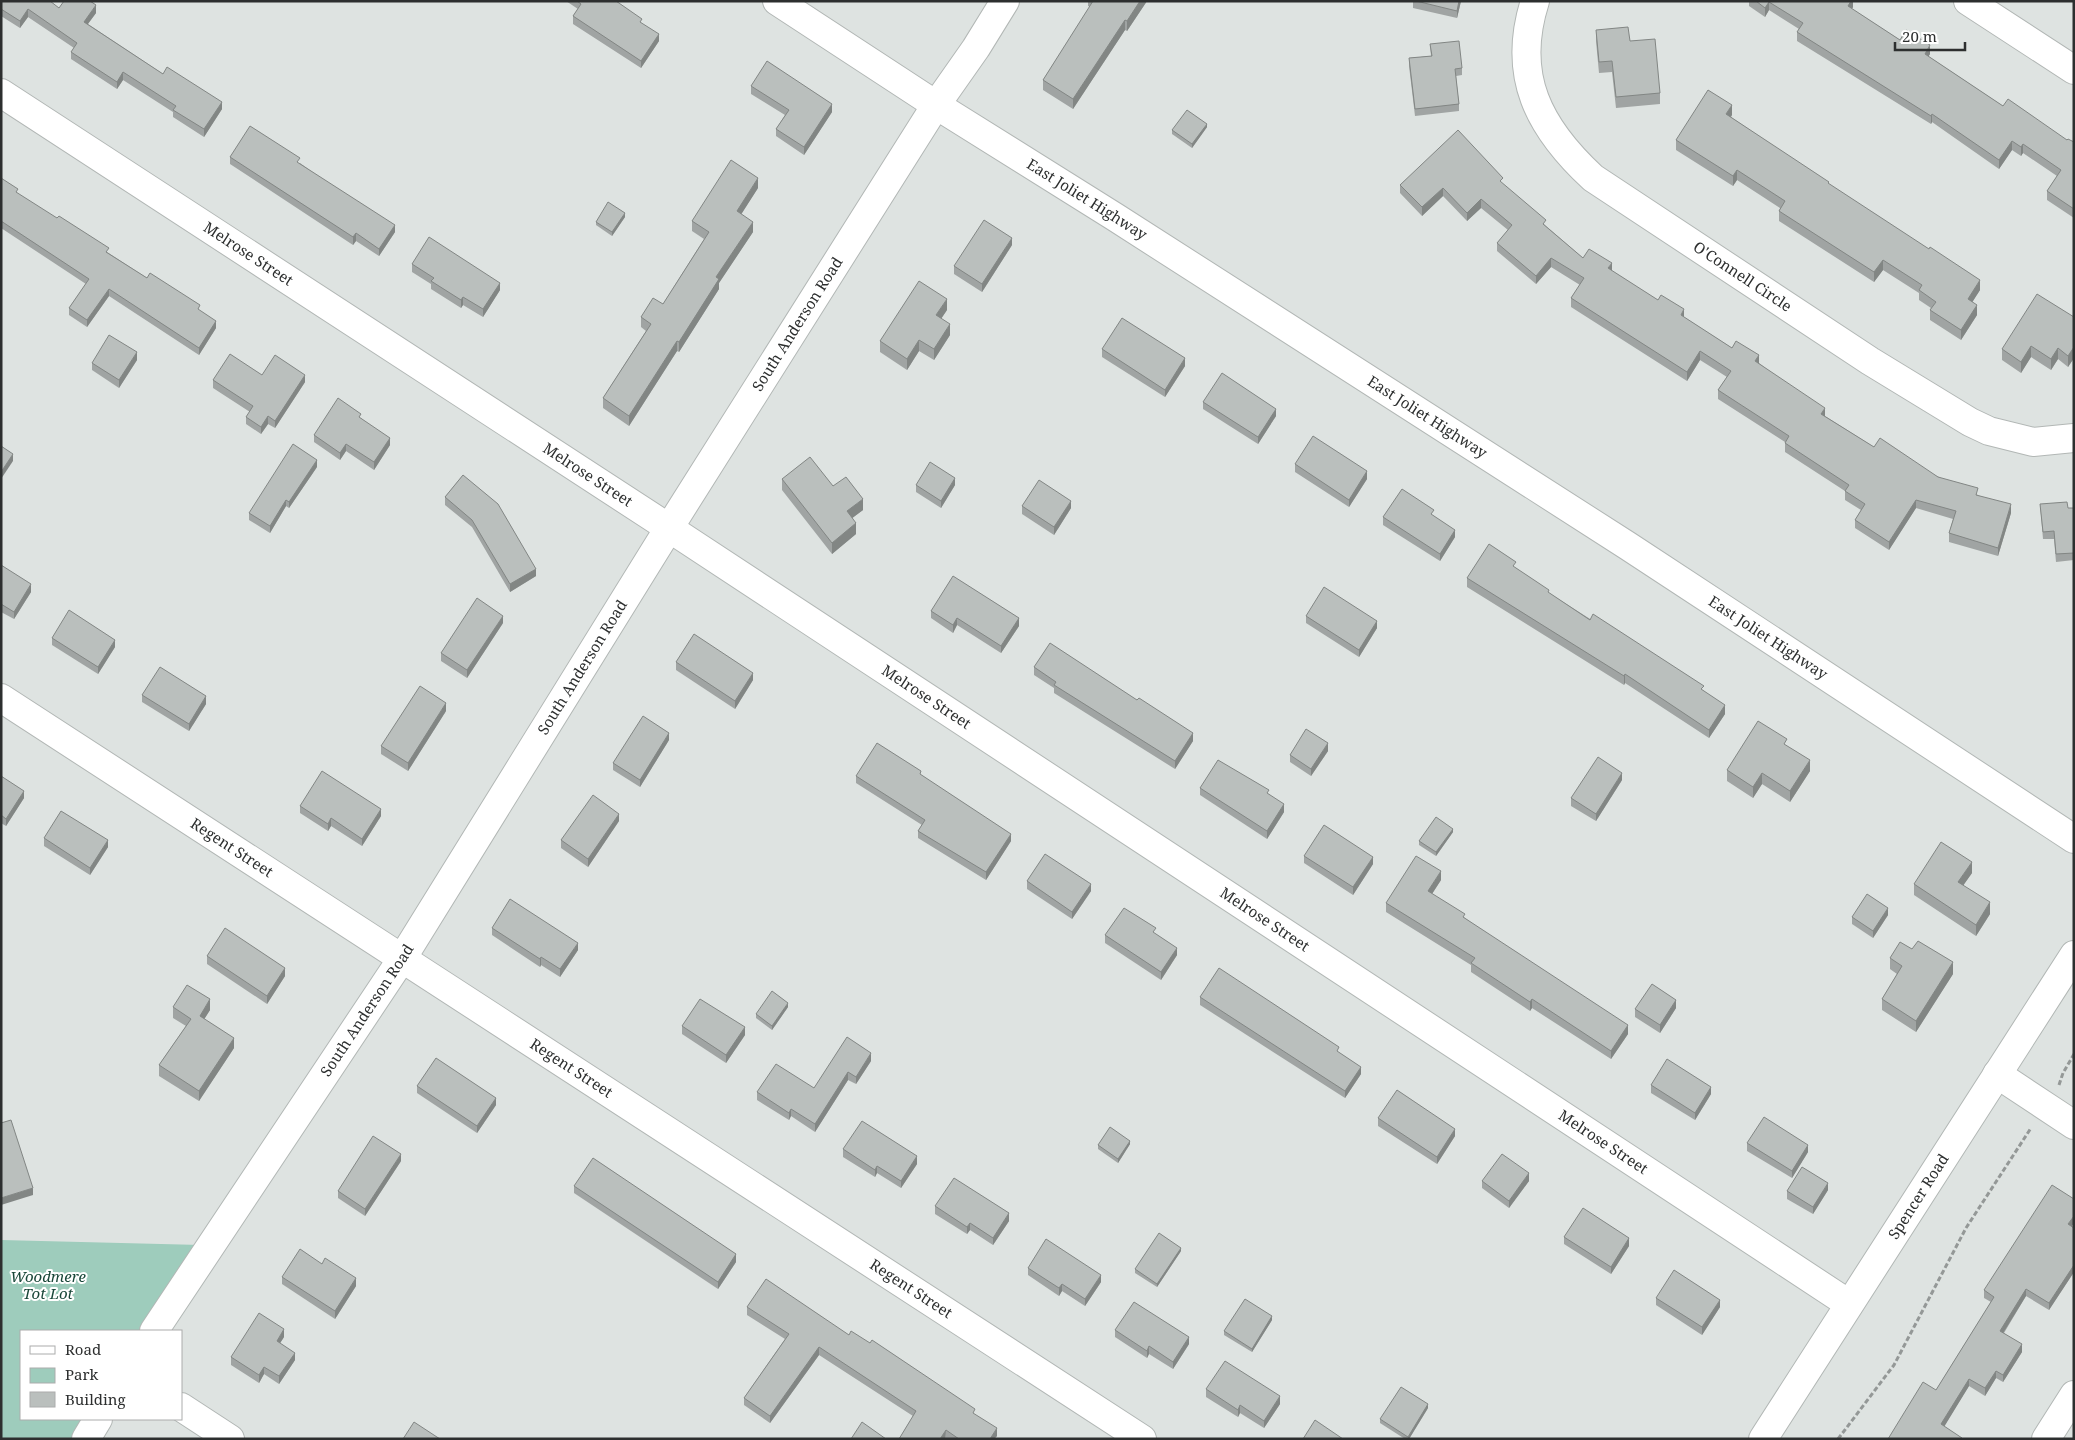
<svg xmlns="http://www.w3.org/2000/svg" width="2075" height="1440" viewBox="0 0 2075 1440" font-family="'Noto Serif',serif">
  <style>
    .park { fill: #9eccbc }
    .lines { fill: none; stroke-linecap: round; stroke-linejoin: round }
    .minor-casing { stroke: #b2b7b5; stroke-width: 30 }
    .path { stroke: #949897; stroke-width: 3; stroke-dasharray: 5 2.5; stroke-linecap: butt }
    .minor { stroke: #fff; stroke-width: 28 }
    .wall { fill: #a0a4a3 }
    .shaded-wall { fill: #828684 }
    .building { fill: #babfbd; stroke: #828684 }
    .labels { text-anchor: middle; stroke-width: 4; stroke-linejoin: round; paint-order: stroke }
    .street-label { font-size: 15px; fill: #2d2f2f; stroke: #fff }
    .park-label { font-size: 15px; font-style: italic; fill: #194739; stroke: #fff }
  </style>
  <rect width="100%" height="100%" fill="#dee3e1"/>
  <path class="park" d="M 1,1240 L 201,1245 L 146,1331 L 21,1331 L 21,1419 L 90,1419 L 77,1439 L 1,1439 Z"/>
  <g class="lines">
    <g class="minor-casing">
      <g id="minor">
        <path id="s1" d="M 777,1 L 936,105 L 1115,217 L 1628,546 L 2074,839"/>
        <path id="s2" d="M 1535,1 C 1511,76 1539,128 1593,178 L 1870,361 L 1970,422 L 1989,431 L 2033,442 L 2074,438"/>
        <path d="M 1968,1 L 2074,70"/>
        <path id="s3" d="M 1,93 L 669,528 L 1849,1304"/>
        <path id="s4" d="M 1,698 L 1142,1439"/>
        <path d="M 1997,1074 L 2074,1125"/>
        <path id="s5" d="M 154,1331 L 403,957 L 669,528 L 936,105 L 976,48 L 1005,1"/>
        <path d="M 181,1407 L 230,1439"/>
        <path d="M 86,1439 L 98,1419"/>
        <path id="s6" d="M 1763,1439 L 2074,955"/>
        <path d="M 2046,1439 L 2074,1395"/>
      </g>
    </g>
    <g class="path">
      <path d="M 2059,1085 L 2063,1073 L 2074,1054"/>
      <path d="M 1838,1439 L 1894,1365 L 1966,1228 L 2031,1128"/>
    </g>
    <use href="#minor" class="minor"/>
  </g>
  <g class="wall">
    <path d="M 1,1 L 96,13 L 88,24 L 163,74 L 222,109 L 204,137 L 173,117 L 173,112 L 123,80 L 117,89 L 71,59 L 71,52 L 74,48 L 28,17 L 20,28 L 1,16 Z"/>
    <path d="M 566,1 L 616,1 L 642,24 L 659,41 L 641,68 L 573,24 L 573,16 L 578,9 Z"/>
    <path d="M 1088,1 L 1147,1 L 1127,31 L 1125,30 L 1073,109 L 1043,90 L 1043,80 L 1090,7 L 1088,6 Z"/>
    <path d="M 1413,1 L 1461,1 L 1457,18 L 1413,8 Z"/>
    <path d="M 1749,1 L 1853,1 L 1853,7 L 1852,9 L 1900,40 L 1930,54 L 1928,56 L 2003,106 L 2067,140 L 2074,142 L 2074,218 L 2047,200 L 2047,191 L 2057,176 L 2023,153 L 2021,156 L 2012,150 L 1999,169 L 1932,122 L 1931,124 L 1797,41 L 1797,32 L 1799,29 L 1769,10 L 1765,17 L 1749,6 Z"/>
    <path d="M 1596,30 L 1630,41 L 1660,93 L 1660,104 L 1616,108 L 1612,72 L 1599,73 L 1596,41 Z"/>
    <path d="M 1430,44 L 1462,68 L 1462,75 L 1456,76 L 1459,104 L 1459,111 L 1415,116 L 1409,66 L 1409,58 L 1431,56 Z"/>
    <path d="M 751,86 L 832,112 L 804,155 L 776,136 L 776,129 L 785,115 L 751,94 Z"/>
    <path d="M 1732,115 L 1731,117 L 1829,184 L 1980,290 L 1972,302 L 1977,315 L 1961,340 L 1930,320 L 1930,310 L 1931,308 L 1919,300 L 1919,293 L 1883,270 L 1874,282 L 1779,221 L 1779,211 L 1780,208 L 1737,180 L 1733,186 L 1676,150 L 1676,140 Z"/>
    <path d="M 1207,127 L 1192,148 L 1172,134 L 1172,130 Z"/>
    <path d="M 230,157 L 300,163 L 395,232 L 379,256 L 356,241 L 353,245 L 230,164 Z"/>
    <path d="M 1,178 L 18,194 L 147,278 L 200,311 L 216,328 L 199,355 L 109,296 L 87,327 L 69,315 L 69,308 L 86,284 L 1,228 Z"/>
    <path d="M 1503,184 L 1546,226 L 1583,258 L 1612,271 L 1732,348 L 1759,363 L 1825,416 L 1874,447 L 1978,495 L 2011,513 L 1998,556 L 1949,542 L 1949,533 L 1953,519 L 1916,508 L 1889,550 L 1855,528 L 1855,520 L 1861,510 L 1845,500 L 1845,491 L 1785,452 L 1785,442 L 1718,399 L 1718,390 L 1727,377 L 1700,360 L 1687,381 L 1571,307 L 1571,298 L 1580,285 L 1551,267 L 1536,284 L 1497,251 L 1497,243 L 1508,230 L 1481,208 L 1467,221 L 1443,196 L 1422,216 L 1400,193 L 1400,185 Z"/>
    <path d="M 758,188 L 741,214 L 753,232 L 719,283 L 719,289 L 679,352 L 677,351 L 629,426 L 603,408 L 603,398 L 646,331 L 641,327 L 641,317 L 663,304 L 704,239 L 692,231 L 692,221 Z"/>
    <path d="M 625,217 L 612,236 L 596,225 L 596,222 Z"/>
    <path d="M 1012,245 L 982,292 L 954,274 L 954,266 Z"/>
    <path d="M 412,264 L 500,290 L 483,317 L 463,305 L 461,308 L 431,289 L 431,284 L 412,272 Z"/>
    <path d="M 947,310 L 941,319 L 950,335 L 934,360 L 919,351 L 907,370 L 880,352 L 880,341 Z"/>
    <path d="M 2074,317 L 2074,358 L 2068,367 L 2058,359 L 2051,370 L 2031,357 L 2021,373 L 2002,360 L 2002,349 Z"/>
    <path d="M 1102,349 L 1185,366 L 1165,397 L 1102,357 Z"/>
    <path d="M 137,360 L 119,388 L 92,370 L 92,363 Z"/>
    <path d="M 262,375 L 305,382 L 275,428 L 268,424 L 261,434 L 246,424 L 246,417 L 250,412 L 213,388 L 213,380 Z"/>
    <path d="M 1203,402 L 1276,416 L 1258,444 L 1203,409 Z"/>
    <path d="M 361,418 L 390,445 L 374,470 L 346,451 L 340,460 L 314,442 L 314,435 Z"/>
    <path d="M 1295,464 L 1367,479 L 1349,507 L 1295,472 Z"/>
    <path d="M 317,467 L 289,508 L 286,506 L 270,533 L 249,520 L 249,513 Z"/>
    <path d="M 463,475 L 536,576 L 510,592 L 472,527 L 445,505 L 445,497 Z"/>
    <path d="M 782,479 L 833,486 L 863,510 L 852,518 L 856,534 L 832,554 L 782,490 Z"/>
    <path d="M 916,485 L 955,485 L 941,508 L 916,492 Z"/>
    <path d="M 2040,504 L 2068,508 L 2074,508 L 2074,560 L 2056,562 L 2054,539 L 2043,539 Z"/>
    <path d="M 1022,506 L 1071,508 L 1054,535 L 1022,514 Z"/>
    <path d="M 1434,516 L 1455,537 L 1440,561 L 1383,525 L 1383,517 Z"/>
    <path d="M 1,565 L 31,592 L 14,619 L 1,612 Z"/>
    <path d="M 1516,568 L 1549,593 L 1704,691 L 1725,714 L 1709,738 L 1625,683 L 1624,685 L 1467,587 L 1467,578 Z"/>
    <path d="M 931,611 L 1019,626 L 1001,653 L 957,625 L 953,633 L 931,618 Z"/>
    <path d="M 1306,616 L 1377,628 L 1359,657 L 1306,623 Z"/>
    <path d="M 503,623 L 467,678 L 441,661 L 441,653 Z"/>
    <path d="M 52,638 L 115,647 L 98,674 L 52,645 Z"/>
    <path d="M 676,662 L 753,680 L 735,709 L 676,670 Z"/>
    <path d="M 1034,667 L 1193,741 L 1175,769 L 1054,693 L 1054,688 L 1034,675 Z"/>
    <path d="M 142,695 L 206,704 L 189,731 L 142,702 Z"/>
    <path d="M 446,711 L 408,771 L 381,754 L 381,746 Z"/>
    <path d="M 669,740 L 640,787 L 613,770 L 613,763 Z"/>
    <path d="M 1787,746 L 1810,771 L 1790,802 L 1762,784 L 1753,798 L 1727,781 L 1727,770 Z"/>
    <path d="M 1328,751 L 1311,776 L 1290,762 L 1290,755 Z"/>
    <path d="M 921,775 L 1011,841 L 986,880 L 918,838 L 918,831 L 922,825 L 856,783 L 856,776 Z"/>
    <path d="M 1,776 L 24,798 L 6,826 L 1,823 Z"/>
    <path d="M 1622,780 L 1596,821 L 1571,806 L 1571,798 Z"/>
    <path d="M 1200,788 L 1269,794 L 1284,812 L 1267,839 L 1200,795 Z"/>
    <path d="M 300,806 L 381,816 L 362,846 L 331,826 L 328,831 L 300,813 Z"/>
    <path d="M 619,821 L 588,867 L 561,848 L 561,840 Z"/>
    <path d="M 1453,832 L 1436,856 L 1419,845 L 1419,841 Z"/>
    <path d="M 44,838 L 108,847 L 90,875 L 44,846 Z"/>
    <path d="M 1304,856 L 1373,864 L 1353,895 L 1304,863 Z"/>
    <path d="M 1972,873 L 1963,885 L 1990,914 L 1976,936 L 1914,895 L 1914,884 Z"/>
    <path d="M 1441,880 L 1432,894 L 1465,918 L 1628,1034 L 1611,1059 L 1532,1008 L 1530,1011 L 1471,972 L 1471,965 L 1386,912 L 1386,903 Z"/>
    <path d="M 1027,881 L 1091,891 L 1072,919 L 1027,889 Z"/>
    <path d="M 1888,915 L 1873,938 L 1852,924 L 1852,917 Z"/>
    <path d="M 492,928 L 578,950 L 560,977 L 541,965 L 540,967 L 492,935 Z"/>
    <path d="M 1105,935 L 1177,955 L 1161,980 L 1105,943 Z"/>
    <path d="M 207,956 L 285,976 L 267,1004 L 207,964 Z"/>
    <path d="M 1890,958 L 1953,974 L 1916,1032 L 1882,1010 L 1882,999 L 1897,974 L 1890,969 Z"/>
    <path d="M 1200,997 L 1339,1053 L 1361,1074 L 1345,1098 L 1200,1005 Z"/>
    <path d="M 173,1007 L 210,1010 L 204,1019 L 234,1048 L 199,1101 L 159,1076 L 159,1065 L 186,1026 L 173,1018 Z"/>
    <path d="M 788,1007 L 772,1030 L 756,1018 L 756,1014 Z"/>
    <path d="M 1676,1008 L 1660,1033 L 1635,1017 L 1635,1009 Z"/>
    <path d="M 682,1026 L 745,1035 L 726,1063 L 682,1034 Z"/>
    <path d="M 871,1061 L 856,1084 L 848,1080 L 815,1132 L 791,1116 L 789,1120 L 757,1100 L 757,1092 L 814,1088 Z"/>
    <path d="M 1651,1085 L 1711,1094 L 1695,1120 L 1651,1093 Z"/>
    <path d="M 417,1086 L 496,1105 L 477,1133 L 417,1093 Z"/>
    <path d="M 1378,1118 L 1455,1136 L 1437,1164 L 1378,1126 Z"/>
    <path d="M 1747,1143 L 1808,1152 L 1792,1178 L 1747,1151 Z"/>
    <path d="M 1130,1144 L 1118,1163 L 1098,1149 L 1098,1145 Z"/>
    <path d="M 843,1149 L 917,1164 L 901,1188 L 877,1173 L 875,1177 L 843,1157 Z"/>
    <path d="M 401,1161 L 365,1216 L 338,1198 L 338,1191 Z"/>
    <path d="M 1482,1181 L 1529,1181 L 1509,1208 L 1482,1188 Z"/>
    <path d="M 574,1186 L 736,1262 L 718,1289 L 574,1193 Z"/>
    <path d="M 1828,1190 L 1813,1214 L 1787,1199 L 1787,1191 Z"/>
    <path d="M 935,1206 L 1009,1221 L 993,1245 L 970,1230 L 967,1234 L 935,1214 Z"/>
    <path d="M 2074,1223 L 2072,1226 L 2074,1228 L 2074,1272 L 2049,1310 L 2026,1296 L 2004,1333 L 2022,1352 L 2003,1382 L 1996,1378 L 1985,1396 L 1969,1386 L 1944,1426 L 1962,1439 L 1888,1439 L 1936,1390 L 1991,1302 L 1984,1298 L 1984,1290 Z"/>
    <path d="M 1564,1237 L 1629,1246 L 1611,1274 L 1564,1244 Z"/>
    <path d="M 1181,1251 L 1157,1287 L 1135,1273 L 1135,1269 Z"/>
    <path d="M 1028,1268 L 1101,1282 L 1085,1306 L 1062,1291 L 1059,1296 L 1028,1275 Z"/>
    <path d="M 282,1277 L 356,1286 L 335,1319 L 282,1284 Z"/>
    <path d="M 1656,1298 L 1720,1307 L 1702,1335 L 1656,1305 Z"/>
    <path d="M 747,1307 L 849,1335 L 975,1415 L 997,1436 L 994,1439 L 947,1439 L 946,1438 L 945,1439 L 899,1439 L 913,1416 L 819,1355 L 770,1423 L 744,1405 L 744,1398 L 785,1339 L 747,1315 Z"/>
    <path d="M 1272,1320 L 1252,1352 L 1224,1335 L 1224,1331 Z"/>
    <path d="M 1115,1330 L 1189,1344 L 1173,1369 L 1149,1354 L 1147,1358 L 1115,1337 Z"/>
    <path d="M 284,1337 L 280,1343 L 295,1360 L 279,1384 L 264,1374 L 259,1383 L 231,1365 L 231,1357 Z"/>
    <path d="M 1206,1389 L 1280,1404 L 1264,1428 L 1240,1413 L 1238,1417 L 1206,1397 Z"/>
    <path d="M 1428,1408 L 1409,1439 L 1405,1439 L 1380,1423 L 1380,1419 Z"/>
  </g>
  <g class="shaded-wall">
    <path d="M 1140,1 L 1147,1 L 1127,31 L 1127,21 Z"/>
    <path d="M 1459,1 L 1461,1 L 1457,18 L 1457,11 Z"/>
    <path d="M 1851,1 L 1853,1 L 1853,7 L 1848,15 L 1848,6 Z"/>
    <path d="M 1769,2 L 1769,10 L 1765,17 L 1765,8 Z"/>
    <path d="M 96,5 L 96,13 L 84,29 L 84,22 Z"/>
    <path d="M 28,9 L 28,17 L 20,28 L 20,21 Z"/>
    <path d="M 1125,20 L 1125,30 L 1073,109 L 1073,99 Z"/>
    <path d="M 659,34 L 659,41 L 641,68 L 641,61 Z"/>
    <path d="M 1930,45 L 1930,54 L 1925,62 L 1925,54 Z"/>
    <path d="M 123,72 L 123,80 L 117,89 L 117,82 Z"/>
    <path d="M 222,102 L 222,109 L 204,137 L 204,129 Z"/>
    <path d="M 832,104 L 832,112 L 804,155 L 804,147 Z"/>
    <path d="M 1732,105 L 1732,115 L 1726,124 L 1726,114 Z"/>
    <path d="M 1932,114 L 1932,122 L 1931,124 L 1931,116 Z"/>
    <path d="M 1207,124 L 1207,127 L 1192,148 L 1192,144 Z"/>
    <path d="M 2012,141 L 2012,150 L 1999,169 L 1999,160 Z"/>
    <path d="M 2023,144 L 2023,153 L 2021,156 L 2021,147 Z"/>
    <path d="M 1737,170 L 1737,180 L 1733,186 L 1733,176 Z"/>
    <path d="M 758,178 L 758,188 L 737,221 L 737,211 Z"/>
    <path d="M 1443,188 L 1443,196 L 1422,216 L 1422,207 Z"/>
    <path d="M 1481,199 L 1481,208 L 1467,221 L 1467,213 Z"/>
    <path d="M 625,213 L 625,217 L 612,236 L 612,232 Z"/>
    <path d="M 753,222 L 753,232 L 719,283 L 719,289 L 679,352 L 679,342 L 716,277 Z"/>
    <path d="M 395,225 L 395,232 L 379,256 L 379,249 Z"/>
    <path d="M 356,233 L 356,241 L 353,245 L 353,237 Z"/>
    <path d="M 1012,238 L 1012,245 L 982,292 L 982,284 Z"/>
    <path d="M 1551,258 L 1551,267 L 1536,284 L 1536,276 Z"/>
    <path d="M 1883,260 L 1883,270 L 1874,282 L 1874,272 Z"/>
    <path d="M 1612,263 L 1612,272 L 1608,268 Z"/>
    <path d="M 1980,280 L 1980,290 L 1968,309 L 1968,299 Z"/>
    <path d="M 500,283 L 500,290 L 483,317 L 483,309 Z"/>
    <path d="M 109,289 L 109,296 L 87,327 L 87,320 Z"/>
    <path d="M 463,297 L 463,305 L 461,308 L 461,300 Z"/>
    <path d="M 947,299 L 947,310 L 936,326 L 936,315 Z"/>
    <path d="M 1977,305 L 1977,315 L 1961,340 L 1961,330 Z"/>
    <path d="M 1684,309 L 1684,318 L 1681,315 Z"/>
    <path d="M 216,321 L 216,328 L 199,355 L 199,348 Z"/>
    <path d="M 950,324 L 950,335 L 934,360 L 934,349 Z"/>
    <path d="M 919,340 L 919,351 L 907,370 L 907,359 Z"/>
    <path d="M 677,341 L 677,351 L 629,426 L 629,416 Z"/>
    <path d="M 2031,346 L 2031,357 L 2021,373 L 2021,362 Z"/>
    <path d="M 2074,347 L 2074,358 L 2068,367 L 2068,356 Z"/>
    <path d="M 2058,348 L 2058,359 L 2051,370 L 2051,359 Z"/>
    <path d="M 1700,351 L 1700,360 L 1687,381 L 1687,372 Z"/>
    <path d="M 137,352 L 137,360 L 119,388 L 119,380 Z"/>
    <path d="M 1759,355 L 1759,364 L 1755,361 Z"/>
    <path d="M 1185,358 L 1185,366 L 1165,397 L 1165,390 Z"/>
    <path d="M 305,375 L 305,382 L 275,428 L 275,421 Z"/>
    <path d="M 1825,408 L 1825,417 L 1821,414 Z"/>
    <path d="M 1276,409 L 1276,416 L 1258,444 L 1258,437 Z"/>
    <path d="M 268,416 L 268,424 L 261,434 L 261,427 Z"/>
    <path d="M 390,438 L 390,445 L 374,470 L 374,462 Z"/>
    <path d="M 346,444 L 346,451 L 340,460 L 340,453 Z"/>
    <path d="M 13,454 L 13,461 L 1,479 L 1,472 Z"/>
    <path d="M 317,460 L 317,467 L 289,508 L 289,502 Z"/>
    <path d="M 1367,471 L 1367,479 L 1349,507 L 1349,500 Z"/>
    <path d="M 955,478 L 955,485 L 941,508 L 941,501 Z"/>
    <path d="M 863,499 L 863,510 L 847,522 L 847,511 Z"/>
    <path d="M 286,500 L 286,506 L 270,533 L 270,526 Z"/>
    <path d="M 1916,500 L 1916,508 L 1889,550 L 1889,542 Z"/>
    <path d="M 1071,501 L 1071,508 L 1054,535 L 1054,527 Z"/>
    <path d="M 2011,504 L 2011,513 L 1998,556 L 1998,548 Z"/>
    <path d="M 856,523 L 856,534 L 832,554 L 832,543 Z"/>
    <path d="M 1455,530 L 1455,537 L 1440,561 L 1440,554 Z"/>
    <path d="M 536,569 L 536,576 L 510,592 L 510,584 Z"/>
    <path d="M 31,584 L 31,592 L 14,619 L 14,612 Z"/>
    <path d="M 503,616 L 503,623 L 467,678 L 467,670 Z"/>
    <path d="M 957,618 L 957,625 L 953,633 L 953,625 Z"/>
    <path d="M 1019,618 L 1019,626 L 1001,653 L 1001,646 Z"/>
    <path d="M 1377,621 L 1377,628 L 1359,657 L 1359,650 Z"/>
    <path d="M 115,640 L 115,647 L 98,674 L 98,667 Z"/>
    <path d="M 753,673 L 753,680 L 735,709 L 735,701 Z"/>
    <path d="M 1625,674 L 1625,683 L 1624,685 L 1624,676 Z"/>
    <path d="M 206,696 L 206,704 L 189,731 L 189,724 Z"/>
    <path d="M 446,703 L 446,711 L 408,771 L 408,763 Z"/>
    <path d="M 1725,705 L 1725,714 L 1709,738 L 1709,730 Z"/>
    <path d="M 669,733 L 669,740 L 640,787 L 640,780 Z"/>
    <path d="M 1193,733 L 1193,741 L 1175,769 L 1175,761 Z"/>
    <path d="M 1328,743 L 1328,751 L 1311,776 L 1311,769 Z"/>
    <path d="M 1810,760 L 1810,771 L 1790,802 L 1790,791 Z"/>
    <path d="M 1622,773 L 1622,780 L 1596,821 L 1596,814 Z"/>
    <path d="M 1762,773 L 1762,784 L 1753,798 L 1753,787 Z"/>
    <path d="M 24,791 L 24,798 L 6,826 L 6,819 Z"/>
    <path d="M 1284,804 L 1284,812 L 1267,839 L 1267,831 Z"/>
    <path d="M 381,809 L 381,816 L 362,846 L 362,839 Z"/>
    <path d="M 619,814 L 619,821 L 588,867 L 588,859 Z"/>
    <path d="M 331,818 L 331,826 L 328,831 L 328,824 Z"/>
    <path d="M 1453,829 L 1453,832 L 1436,856 L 1436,852 Z"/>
    <path d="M 1011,834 L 1011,841 L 986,880 L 986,872 Z"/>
    <path d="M 108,840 L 108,847 L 90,875 L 90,868 Z"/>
    <path d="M 1373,857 L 1373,864 L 1353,895 L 1353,887 Z"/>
    <path d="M 1972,862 L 1972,873 L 1958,893 L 1958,882 Z"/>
    <path d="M 1441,871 L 1441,880 L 1428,900 L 1428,891 Z"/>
    <path d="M 1091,884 L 1091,891 L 1072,919 L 1072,912 Z"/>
    <path d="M 1990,902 L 1990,914 L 1976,936 L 1976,925 Z"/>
    <path d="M 1888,908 L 1888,915 L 1873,938 L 1873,931 Z"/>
    <path d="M 578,943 L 578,950 L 560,977 L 560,969 Z"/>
    <path d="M 1177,948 L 1177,955 L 1161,980 L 1161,972 Z"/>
    <path d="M 541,957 L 541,965 L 540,967 L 540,959 Z"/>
    <path d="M 1953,962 L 1953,974 L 1916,1032 L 1916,1021 Z"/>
    <path d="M 285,968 L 285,976 L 267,1004 L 267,996 Z"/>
    <path d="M 210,999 L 210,1010 L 200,1026 L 200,1016 Z"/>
    <path d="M 1532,999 L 1532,1008 L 1530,1011 L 1530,1002 Z"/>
    <path d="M 1676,1000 L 1676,1008 L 1660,1033 L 1660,1025 Z"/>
    <path d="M 788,1003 L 788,1007 L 772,1030 L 772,1026 Z"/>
    <path d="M 1628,1025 L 1628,1034 L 1611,1059 L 1611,1051 Z"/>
    <path d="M 745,1027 L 745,1035 L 726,1063 L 726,1055 Z"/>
    <path d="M 234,1038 L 234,1048 L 199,1101 L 199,1091 Z"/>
    <path d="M 871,1053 L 871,1061 L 856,1084 L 856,1077 Z"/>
    <path d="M 1361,1067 L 1361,1074 L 1345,1098 L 1345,1091 Z"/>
    <path d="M 848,1072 L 848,1080 L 815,1132 L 815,1124 Z"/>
    <path d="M 1711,1087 L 1711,1094 L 1695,1120 L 1695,1113 Z"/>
    <path d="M 496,1098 L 496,1105 L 477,1133 L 477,1126 Z"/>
    <path d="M 791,1109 L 791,1116 L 789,1120 L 789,1113 Z"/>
    <path d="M 1455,1129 L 1455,1136 L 1437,1164 L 1437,1157 Z"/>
    <path d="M 1130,1141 L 1130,1144 L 1118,1163 L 1118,1159 Z"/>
    <path d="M 1808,1145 L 1808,1152 L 1792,1178 L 1792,1171 Z"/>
    <path d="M 401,1154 L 401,1161 L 365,1216 L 365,1209 Z"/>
    <path d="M 917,1156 L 917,1164 L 901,1188 L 901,1181 Z"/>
    <path d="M 877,1166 L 877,1173 L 875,1177 L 875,1170 Z"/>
    <path d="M 1529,1173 L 1529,1181 L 1509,1208 L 1509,1201 Z"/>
    <path d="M 1828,1183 L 1828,1190 L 1813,1214 L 1813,1207 Z"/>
    <path d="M 33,1188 L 33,1195 L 1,1205 L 1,1198 Z"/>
    <path d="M 1009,1213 L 1009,1221 L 993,1245 L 993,1238 Z"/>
    <path d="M 2074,1216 L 2074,1223 L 2068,1232 L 2068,1224 Z"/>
    <path d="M 970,1223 L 970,1230 L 967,1234 L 967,1227 Z"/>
    <path d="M 1629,1238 L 1629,1246 L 1611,1274 L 1611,1267 Z"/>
    <path d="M 1181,1248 L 1181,1251 L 1157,1287 L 1157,1284 Z"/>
    <path d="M 736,1254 L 736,1262 L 718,1289 L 718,1282 Z"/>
    <path d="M 2074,1265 L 2074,1272 L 2049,1310 L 2049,1303 Z"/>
    <path d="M 1101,1275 L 1101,1282 L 1085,1306 L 1085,1299 Z"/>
    <path d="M 356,1278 L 356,1286 L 335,1319 L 335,1311 Z"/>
    <path d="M 1062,1284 L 1062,1291 L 1059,1296 L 1059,1288 Z"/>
    <path d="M 2026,1289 L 2026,1296 L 2000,1338 L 2000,1331 Z"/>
    <path d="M 1720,1300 L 1720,1307 L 1702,1335 L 1702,1327 Z"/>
    <path d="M 1272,1316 L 1272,1320 L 1252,1352 L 1252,1349 Z"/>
    <path d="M 284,1329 L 284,1337 L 277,1348 L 277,1341 Z"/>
    <path d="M 1189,1337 L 1189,1344 L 1173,1369 L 1173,1362 Z"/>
    <path d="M 2022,1344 L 2022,1352 L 2003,1382 L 2003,1375 Z"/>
    <path d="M 1149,1346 L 1149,1354 L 1147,1358 L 1147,1351 Z"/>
    <path d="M 819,1347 L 819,1355 L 770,1423 L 770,1416 Z"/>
    <path d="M 295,1353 L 295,1360 L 279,1384 L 279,1376 Z"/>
    <path d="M 264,1367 L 264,1374 L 259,1383 L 259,1375 Z"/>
    <path d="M 1996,1371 L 1996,1378 L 1985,1396 L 1985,1388 Z"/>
    <path d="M 1969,1379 L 1969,1386 L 1941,1432 L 1941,1424 Z"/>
    <path d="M 1280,1396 L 1280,1404 L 1264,1428 L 1264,1421 Z"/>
    <path d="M 1428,1404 L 1428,1408 L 1409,1439 L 1408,1439 L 1408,1437 Z"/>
    <path d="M 1240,1405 L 1240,1413 L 1238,1417 L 1238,1410 Z"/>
    <path d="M 997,1428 L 997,1436 L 994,1439 L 990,1439 Z"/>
    <path d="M 946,1430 L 945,1439 L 940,1439 Z"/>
  </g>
  <g class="building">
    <path d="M 1,1 L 50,1 L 59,8 L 64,1 L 90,1 L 96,5 L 84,22 L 163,74 L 167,67 L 222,102 L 204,129 L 173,110 L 176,106 L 123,72 L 117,82 L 71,52 L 77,43 L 28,9 L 20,21 L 1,9 Z"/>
    <path d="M 577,1 L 616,1 L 642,19 L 640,22 L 659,34 L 641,61 L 573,16 L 581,4 Z"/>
    <path d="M 1093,1 L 1140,1 L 1127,21 L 1125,20 L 1073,99 L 1043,80 Z"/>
    <path d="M 1416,1 L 1459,1 L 1457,11 Z"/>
    <path d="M 1756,1 L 1851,1 L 1848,6 L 1900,40 L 1906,30 L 1930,45 L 1925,54 L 2003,106 L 2008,99 L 2067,140 L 2068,139 L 2074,142 L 2074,209 L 2047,191 L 2061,170 L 2023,144 L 2021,147 L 2012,141 L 1999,160 L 1932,114 L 1931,116 L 1797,32 L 1803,23 L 1769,2 L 1765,8 Z"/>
    <path d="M 1628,27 L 1630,41 L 1655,39 L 1660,93 L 1616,97 L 1612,61 L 1599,62 L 1596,30 Z"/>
    <path d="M 1459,41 L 1462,68 L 1455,69 L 1459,104 L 1415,109 L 1409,58 L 1432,56 L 1430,44 Z"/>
    <path d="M 767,61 L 832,104 L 804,147 L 776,129 L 789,110 L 751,86 Z"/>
    <path d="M 1708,90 L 1732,105 L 1726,114 L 1829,182 L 1828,183 L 1929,249 L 1930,247 L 1980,280 L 1968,299 L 1977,305 L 1961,330 L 1930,310 L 1936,302 L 1919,290 L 1922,285 L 1883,260 L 1874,272 L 1779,211 L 1785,201 L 1737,170 L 1733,176 L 1676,140 Z"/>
    <path d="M 1187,110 L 1207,124 L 1192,144 L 1172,130 Z"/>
    <path d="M 250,126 L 300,158 L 297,162 L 395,225 L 379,249 L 356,233 L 353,237 L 230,157 Z"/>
    <path d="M 1458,130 L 1503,178 L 1500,181 L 1546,220 L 1543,224 L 1583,258 L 1589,249 L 1612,263 L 1608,268 L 1658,300 L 1661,295 L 1684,309 L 1681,315 L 1732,348 L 1736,341 L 1759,355 L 1755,361 L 1825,408 L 1821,414 L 1874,447 L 1880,438 L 1938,477 L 1978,488 L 1976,495 L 2011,504 L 1998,548 L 1949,533 L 1956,511 L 1916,500 L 1889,542 L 1855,520 L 1865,504 L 1845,491 L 1849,485 L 1785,443 L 1789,436 L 1718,390 L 1731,371 L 1700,351 L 1687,372 L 1571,298 L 1584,278 L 1551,258 L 1536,276 L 1497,243 L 1512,225 L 1481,199 L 1467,213 L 1443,188 L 1422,207 L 1400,185 Z"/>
    <path d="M 731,160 L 758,178 L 737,211 L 753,222 L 716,277 L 719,279 L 679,342 L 677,341 L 629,416 L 603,398 L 651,324 L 641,317 L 653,298 L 663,304 L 709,232 L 692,221 Z"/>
    <path d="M 1,178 L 18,189 L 16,192 L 57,218 L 59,216 L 109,248 L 106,252 L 147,278 L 150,273 L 200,305 L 198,309 L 216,321 L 199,348 L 109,289 L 87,320 L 69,308 L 89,279 L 1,221 Z"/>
    <path d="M 608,202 L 625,213 L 612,232 L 596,222 Z"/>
    <path d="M 984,220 L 1012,238 L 982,284 L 954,266 Z"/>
    <path d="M 429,237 L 500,283 L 483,309 L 463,297 L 461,300 L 431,281 L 434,278 L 412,264 Z"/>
    <path d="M 919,281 L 947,299 L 936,315 L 950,324 L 934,349 L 919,340 L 907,359 L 880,341 Z"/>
    <path d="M 2037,294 L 2074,317 L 2074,347 L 2068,356 L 2058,348 L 2051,359 L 2031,346 L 2021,362 L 2002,349 Z"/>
    <path d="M 1122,318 L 1185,358 L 1165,390 L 1102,349 Z"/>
    <path d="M 109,335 L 137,352 L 119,380 L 92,363 Z"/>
    <path d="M 230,354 L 262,375 L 275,355 L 305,375 L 275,421 L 268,416 L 261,427 L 246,417 L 253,406 L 213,380 Z"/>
    <path d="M 1222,373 L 1276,409 L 1258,437 L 1203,402 Z"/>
    <path d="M 338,398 L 361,414 L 359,417 L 390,438 L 374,462 L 346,444 L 340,453 L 314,435 Z"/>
    <path d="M 1313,436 L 1367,471 L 1349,500 L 1295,464 Z"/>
    <path d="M 293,444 L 317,460 L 289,502 L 286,500 L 270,526 L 249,513 Z"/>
    <path d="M 1,446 L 13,454 L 1,472 Z"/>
    <path d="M 810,457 L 833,486 L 846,477 L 863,499 L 847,511 L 856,523 L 832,543 L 782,479 Z"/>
    <path d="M 930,462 L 955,478 L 941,501 L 916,485 Z"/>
    <path d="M 463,475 L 498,504 L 536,569 L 510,584 L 472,520 L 445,497 Z"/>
    <path d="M 1039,480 L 1071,501 L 1054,527 L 1022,506 Z"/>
    <path d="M 1402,489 L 1434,510 L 1431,514 L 1455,530 L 1440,554 L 1383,517 Z"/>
    <path d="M 2067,502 L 2068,508 L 2074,508 L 2074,553 L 2056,554 L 2054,531 L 2043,532 L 2040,504 Z"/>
    <path d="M 1489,544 L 1516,562 L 1513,566 L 1549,590 L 1548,592 L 1590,620 L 1593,614 L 1704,686 L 1701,689 L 1725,705 L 1709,730 L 1625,674 L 1624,676 L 1467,578 Z"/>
    <path d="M 1,565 L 31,584 L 14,612 L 1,604 Z"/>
    <path d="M 953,576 L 1019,618 L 1001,646 L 957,618 L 953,625 L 931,611 Z"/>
    <path d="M 1324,587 L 1377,621 L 1359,650 L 1306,616 Z"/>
    <path d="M 477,598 L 503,616 L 467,670 L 441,653 Z"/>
    <path d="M 69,610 L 115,640 L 98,667 L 52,638 Z"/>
    <path d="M 694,634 L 753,673 L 735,701 L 676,662 Z"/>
    <path d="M 1050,643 L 1137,700 L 1139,698 L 1193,733 L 1175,761 L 1054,685 L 1056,682 L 1034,667 Z"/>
    <path d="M 160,667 L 206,696 L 189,724 L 142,695 Z"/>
    <path d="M 420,686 L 446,703 L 408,763 L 381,746 Z"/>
    <path d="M 643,716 L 669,733 L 640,780 L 613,763 Z"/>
    <path d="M 1758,721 L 1787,739 L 1784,744 L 1810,760 L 1790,791 L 1762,773 L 1753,787 L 1727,770 Z"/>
    <path d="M 1306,729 L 1328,743 L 1311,769 L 1290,755 Z"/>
    <path d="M 877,743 L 921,771 L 920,774 L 1011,834 L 986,872 L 918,831 L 925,820 L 856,776 Z"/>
    <path d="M 1598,757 L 1622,773 L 1596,814 L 1571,798 Z"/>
    <path d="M 1218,760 L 1269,790 L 1267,793 L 1284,804 L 1267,831 L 1200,788 Z"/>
    <path d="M 322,771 L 381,809 L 362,839 L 331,818 L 328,824 L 300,806 Z"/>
    <path d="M 1,776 L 24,791 L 6,819 L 1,815 Z"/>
    <path d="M 593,795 L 619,814 L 588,859 L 561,840 Z"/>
    <path d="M 61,811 L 108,840 L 90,868 L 44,838 Z"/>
    <path d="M 1436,817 L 1453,829 L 1436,852 L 1419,841 Z"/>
    <path d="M 1324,825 L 1373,857 L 1353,887 L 1304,856 Z"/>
    <path d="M 1941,842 L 1972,862 L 1958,882 L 1990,902 L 1976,925 L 1914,884 Z"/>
    <path d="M 1045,854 L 1091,884 L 1072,912 L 1027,881 Z"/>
    <path d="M 1416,856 L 1441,871 L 1428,891 L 1465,914 L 1463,917 L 1628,1025 L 1611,1051 L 1532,999 L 1530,1002 L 1471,963 L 1475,958 L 1386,903 Z"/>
    <path d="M 1867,894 L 1888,908 L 1873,931 L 1852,917 Z"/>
    <path d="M 510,899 L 578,943 L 560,969 L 541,957 L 540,959 L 492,928 Z"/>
    <path d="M 1124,908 L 1156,928 L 1153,932 L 1177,948 L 1161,972 L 1105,935 Z"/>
    <path d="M 225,928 L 285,968 L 267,996 L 207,956 Z"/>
    <path d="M 1918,941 L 1953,962 L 1916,1021 L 1882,999 L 1902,966 L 1890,958 L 1900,942 L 1912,949 Z"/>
    <path d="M 1219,968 L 1339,1047 L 1337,1051 L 1361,1067 L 1345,1091 L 1200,997 Z"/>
    <path d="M 1652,984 L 1676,1000 L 1660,1025 L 1635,1009 Z"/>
    <path d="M 187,985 L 210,999 L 200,1016 L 234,1038 L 199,1091 L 159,1065 L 191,1019 L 173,1007 Z"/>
    <path d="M 772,991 L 788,1003 L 772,1026 L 756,1014 Z"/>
    <path d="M 700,999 L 745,1027 L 726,1055 L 682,1026 Z"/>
    <path d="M 847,1037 L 871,1053 L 856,1077 L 848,1072 L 815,1124 L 791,1109 L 789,1113 L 757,1092 L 776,1064 L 814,1088 Z"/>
    <path d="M 436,1058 L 496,1098 L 477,1126 L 417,1086 Z"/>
    <path d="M 1667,1059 L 1711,1087 L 1695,1113 L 1651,1085 Z"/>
    <path d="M 1397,1090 L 1455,1129 L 1437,1157 L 1378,1118 Z"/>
    <path d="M 1764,1117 L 1808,1145 L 1792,1171 L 1747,1143 Z"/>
    <path d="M 11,1120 L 33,1188 L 1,1198 L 1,1123 Z"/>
    <path d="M 862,1121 L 917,1156 L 901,1181 L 877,1166 L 875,1170 L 843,1149 Z"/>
    <path d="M 1110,1127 L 1130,1141 L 1118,1159 L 1098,1145 Z"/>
    <path d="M 373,1136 L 401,1154 L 365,1209 L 338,1191 Z"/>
    <path d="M 1502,1154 L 1529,1173 L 1509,1201 L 1482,1181 Z"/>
    <path d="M 593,1158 L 736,1254 L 718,1282 L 574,1186 Z"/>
    <path d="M 1802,1167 L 1828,1183 L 1813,1207 L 1787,1191 Z"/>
    <path d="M 954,1178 L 1009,1213 L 993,1238 L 970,1223 L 967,1227 L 935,1206 Z"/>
    <path d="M 2052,1185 L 2074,1199 L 2074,1216 L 2068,1224 L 2074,1228 L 2074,1265 L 2049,1303 L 2026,1289 L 2000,1331 L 2022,1344 L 2003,1375 L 1996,1371 L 1985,1388 L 1969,1379 L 1941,1424 L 1962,1438 L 1961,1439 L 1888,1439 L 1923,1382 L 1936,1390 L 1994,1297 L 1984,1290 Z"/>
    <path d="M 1583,1208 L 1629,1238 L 1611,1267 L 1564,1237 Z"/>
    <path d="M 1159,1233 L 1181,1248 L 1157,1284 L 1135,1269 Z"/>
    <path d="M 1046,1239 L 1101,1275 L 1085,1299 L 1062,1284 L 1059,1288 L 1028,1268 Z"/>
    <path d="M 300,1249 L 322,1264 L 325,1258 L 356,1278 L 335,1311 L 282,1277 Z"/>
    <path d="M 1674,1270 L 1720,1300 L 1702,1327 L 1656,1298 Z"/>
    <path d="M 766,1279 L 849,1335 L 851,1331 L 870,1343 L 872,1340 L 975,1409 L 973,1413 L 997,1428 L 990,1439 L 959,1439 L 946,1430 L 940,1439 L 899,1439 L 916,1411 L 819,1347 L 770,1416 L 744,1398 L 789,1334 L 747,1307 Z"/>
    <path d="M 1245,1299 L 1272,1316 L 1252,1349 L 1224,1331 Z"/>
    <path d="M 1134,1302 L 1189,1337 L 1173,1362 L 1149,1346 L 1147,1351 L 1115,1330 Z"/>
    <path d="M 259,1313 L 284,1329 L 277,1341 L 295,1353 L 279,1376 L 264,1367 L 259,1375 L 231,1357 Z"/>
    <path d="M 1225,1361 L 1280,1396 L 1264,1421 L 1240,1405 L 1238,1410 L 1206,1389 Z"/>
    <path d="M 1401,1387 L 1428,1404 L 1408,1437 L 1380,1419 Z"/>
    <path d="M 1315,1420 L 1343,1439 L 1303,1439 Z"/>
    <path d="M 414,1422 L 440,1439 L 403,1439 Z"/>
    <path d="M 862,1422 L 886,1439 L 851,1439 Z"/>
  </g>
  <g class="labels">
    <g class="street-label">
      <text dy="5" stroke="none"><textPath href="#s1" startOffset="368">East Joliet Highway</textPath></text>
      <text dy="5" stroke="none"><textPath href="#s3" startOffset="295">Melrose Street</textPath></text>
      <text dy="5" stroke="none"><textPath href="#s2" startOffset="378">O'Connell Circle</textPath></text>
      <text dy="5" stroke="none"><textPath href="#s5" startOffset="1195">South Anderson Road</textPath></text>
      <text dy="5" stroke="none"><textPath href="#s1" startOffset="772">East Joliet Highway</textPath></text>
      <text dy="5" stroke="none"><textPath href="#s3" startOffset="700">Melrose Street</textPath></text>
      <text dy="5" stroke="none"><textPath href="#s1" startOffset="1178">East Joliet Highway</textPath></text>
      <text dy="5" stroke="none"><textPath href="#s5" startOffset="790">South Anderson Road</textPath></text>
      <text dy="5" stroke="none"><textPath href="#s3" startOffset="1105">Melrose Street</textPath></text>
      <text dy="5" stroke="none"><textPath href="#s4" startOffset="275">Regent Street</textPath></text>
      <text dy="5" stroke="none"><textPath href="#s3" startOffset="1510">Melrose Street</textPath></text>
      <text dy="5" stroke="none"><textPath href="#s5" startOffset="385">South Anderson Road</textPath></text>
      <text dy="5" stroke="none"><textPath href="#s4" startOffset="680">Regent Street</textPath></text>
      <text dy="5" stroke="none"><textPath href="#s3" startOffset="1915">Melrose Street</textPath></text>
      <text dy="5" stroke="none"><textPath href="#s6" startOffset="288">Spencer Road</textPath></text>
      <text dy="5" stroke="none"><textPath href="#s4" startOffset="1085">Regent Street</textPath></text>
    </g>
    <g class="park-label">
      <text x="48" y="1282">Woodmere<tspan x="48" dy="17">Tot Lot</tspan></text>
    </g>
  </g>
  <rect width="2075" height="1440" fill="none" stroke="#2d2f2f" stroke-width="5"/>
  <rect x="20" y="1330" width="162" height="90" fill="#ffffff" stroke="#abacac"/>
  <rect x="30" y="1346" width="25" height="8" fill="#ffffff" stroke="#abacac"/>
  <text x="65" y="1355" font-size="15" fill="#2d2f2f">Road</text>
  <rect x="30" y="1368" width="25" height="15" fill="#9eccbc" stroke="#abacac"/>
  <text x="65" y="1380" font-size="15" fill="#2d2f2f">Park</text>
  <rect x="30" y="1392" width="25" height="15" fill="#babfbd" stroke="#abacac"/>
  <text x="65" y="1405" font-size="15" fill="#2d2f2f">Building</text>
  <path d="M1895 42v8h70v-8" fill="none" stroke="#2d2f2f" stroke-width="2.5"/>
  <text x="1902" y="42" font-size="15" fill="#2d2f2f" stroke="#ffffff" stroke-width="4" paint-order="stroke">20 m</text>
</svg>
